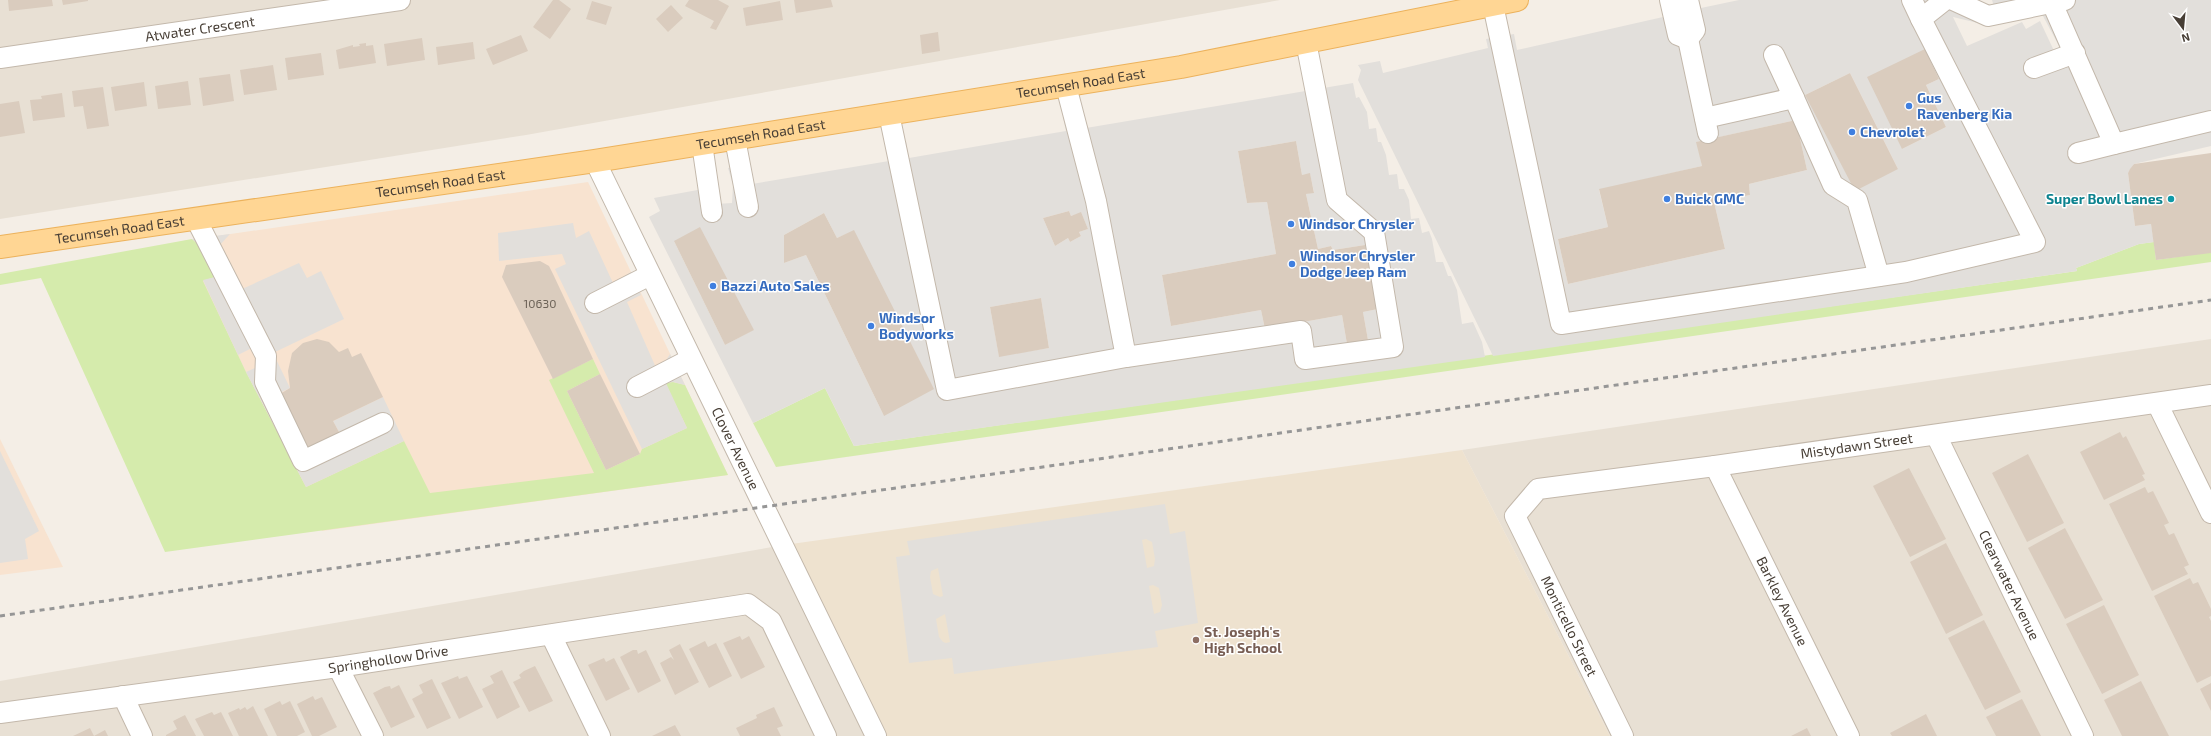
<svg xmlns="http://www.w3.org/2000/svg" width="2211" height="736" viewBox="0 0 2211 736" font-family="'Exo 2',sans-serif">
  <style>
    .residential { fill: #e8e0d4 }
    .commercial { fill: #f8e3d0 }
    .education { fill: #eee2cf }
    .green { fill: #d5ebac }
    .parking { fill: #e2dfdb; fill-rule: evenodd }
    .building { fill: #daccbe }
    .lines { fill: none; stroke-linecap: round; stroke-linejoin: round }
    .minor-casing { stroke: #c3b8ab; stroke-width: 22 }
    .major-casing { stroke: #ecb25c; stroke-width: 24 }
    .minor { stroke: #fff; stroke-width: 20 }
    .major { stroke: #ffd694; stroke-width: 22 }
    .rail { stroke: #969696; stroke-width: 3; stroke-dasharray: 5 5; stroke-linecap: butt }
    .shop-dot { fill: #3f7fe0; stroke: #fff; stroke-width: 1.5 }
    .culture-dot { fill: #0f9aa8; stroke: #fff; stroke-width: 1.5 }
    .education-dot { fill: #8d6e63; stroke: #fff; stroke-width: 1.5 }
    .labels { text-anchor: middle; stroke-width: 3; stroke-linejoin: round; paint-order: stroke }
    .number-label { font-size: 12px; fill: #6c6257 }
    .street-label { font-size: 14px; fill: #473e35; stroke: #fff }
    .shop-label { font-size: 14px; font-weight: bold; fill: #366cbe; stroke: #fff; text-anchor: start }
    .culture-label { font-size: 14px; font-weight: bold; fill: #0d838f; stroke: #fff; text-anchor: end }
    .education-label { font-size: 14px; font-weight: bold; fill: #785e54; stroke: #fff; text-anchor: start }
  </style>
  <rect width="100%" height="100%" fill="#f4eee6"/>
  <g class="residential">
    <path d="M 0,0 L 1280,0 L 526,135 L 0,219 Z"/>
    <path d="M 2211,339 L 2211,736 L 1610,736 L 1462,450 Z"/>
    <path d="M 784,545 L 878,736 L 0,736 L 0,681 Z"/>
  </g>
  <g class="commercial">
    <path d="M 588,182 L 728,475 L 322,531 L 183,241 Z"/>
    <path d="M 0,439 L 63,567 L 0,575 Z"/>
  </g>
  <path class="education" d="M 1462,450 L 1610,736 L 878,736 L 784,545 Z"/>
  <g class="green">
    <path d="M 192,239 L 205,250 L 215,277 L 203,281 L 246,372 L 306,487 L 404,441 L 430,493 L 594,473 L 549,380 L 593,359 L 600,374 L 567,391 L 606,470 L 640,454 L 642,449 L 687,428 L 665,383 L 673,382 L 685,385 L 728,475 L 165,552 L 41,278 L 0,285 L 0,274 Z"/>
    <path d="M 2154,242 L 2156,260 L 2211,252 L 2211,262 L 776,467 L 753,423 L 825,388 L 854,446 L 2077,271 L 2076,268 L 2139,244 Z"/>
  </g>
  <g class="parking">
    <path d="M 1682,0 L 1699,0 L 1701,8 L 1739,0 L 1965,0 L 1995,10 L 1992,0 L 2211,0 L 2211,146 L 2134,164 L 2128,173 L 2135,226 L 2151,224 L 2154,242 L 2139,244 L 2076,268 L 2077,271 L 1493,356 L 1358,80 L 1361,70 L 1358,65 L 1380,61 L 1383,73 L 1488,48 L 1486,39 L 1514,34 L 1517,50 L 1663,17 ZM 2036,13 L 2043,16 L 2059,46 L 2058,53 L 2055,53 L 2040,21 L 2026,29 L 2022,22 L 1967,46 L 1953,17 L 1982,24 ZM 1925,49 L 1939,79 L 1926,85 L 1946,127 L 1902,149 ZM 1850,73 L 1898,169 L 1805,95 ZM 1796,120 L 1807,170 L 1749,184 L 1750,195 L 1714,202 L 1725,249 L 1568,284 L 1558,239 L 1608,227 L 1599,190 L 1702,166 L 1697,142 Z"/>
    <path d="M 1353,83 L 1356,98 L 1359,97 L 1367,112 L 1369,129 L 1376,128 L 1378,142 L 1381,142 L 1386,155 L 1389,175 L 1397,174 L 1399,189 L 1404,189 L 1409,200 L 1411,219 L 1419,218 L 1422,233 L 1429,231 L 1432,239 L 1436,262 L 1443,262 L 1448,276 L 1451,276 L 1457,290 L 1462,324 L 1473,322 L 1482,342 L 1485,357 L 854,446 L 825,388 L 753,423 L 649,217 L 660,211 L 654,198 L 703,189 L 716,204 L 732,203 L 733,185 L 728,168 L 750,165 L 752,184 L 889,161 L 886,144 L 906,141 L 909,158 L 1066,131 L 1063,117 L 1083,114 L 1086,128 ZM 1296,141 L 1302,175 L 1310,174 L 1314,192 L 1306,194 L 1318,249 L 1331,246 L 1333,250 L 1365,245 L 1378,309 L 1363,312 L 1368,340 L 1347,344 L 1342,315 L 1265,329 L 1261,310 L 1171,326 L 1162,275 L 1276,254 L 1267,202 L 1247,203 L 1238,151 ZM 1069,211 L 1071,216 L 1081,213 L 1088,229 L 1079,232 L 1081,236 L 1070,242 L 1068,238 L 1055,246 L 1043,218 ZM 824,213 L 837,238 L 854,231 L 884,416 L 806,255 L 784,263 L 784,235 ZM 674,241 L 754,330 L 753,330 L 725,345 ZM 1041,298 L 1049,348 L 999,356 L 990,307 Z"/>
    <path d="M 573,223 L 576,238 L 589,231 L 613,283 L 631,272 L 641,295 L 627,302 L 657,370 L 660,370 L 670,354 L 685,385 L 673,382 L 666,383 L 687,428 L 642,449 L 555,269 L 566,264 L 562,254 L 499,261 L 498,233 Z"/>
    <path d="M 230,234 L 219,246 L 240,290 L 299,263 L 307,278 L 321,271 L 344,319 L 273,353 L 290,388 L 280,393 L 340,434 L 333,421 L 383,397 L 404,441 L 306,487 L 246,372 L 255,368 L 256,355 L 252,348 L 238,355 L 203,280 L 215,277 L 205,250 L 192,239 Z"/>
    <path d="M 0,451 L 39,531 L 25,539 L 28,559 L 0,563 Z"/>
    <path d="M 1165,504 L 1170,534 L 1185,531 L 1198,623 L 1155,631 L 1158,647 L 954,674 L 952,658 L 909,663 L 896,557 L 910,555 L 907,541 ZM 1146,539 L 1152,542 L 1155,559 L 1154,566 L 1147,568 L 1142,540 ZM 938,568 L 943,596 L 940,597 L 933,594 L 930,577 L 931,571 ZM 1153,585 L 1159,588 L 1162,605 L 1160,612 L 1154,614 L 1149,586 ZM 945,614 L 950,642 L 946,643 L 943,642 L 939,637 L 936,619 Z"/>
  </g>
  <g class="building">
    <path d="M 8,0 L 52,0 L 53,6 L 9,11 Z"/>
    <path d="M 62,0 L 88,0 L 88,1 L 63,5 Z"/>
    <path d="M 553,0 L 559,0 L 571,9 L 550,39 L 533,27 Z"/>
    <path d="M 689,0 L 718,0 L 729,6 L 716,30 L 710,28 L 714,21 L 685,6 Z"/>
    <path d="M 794,0 L 831,0 L 833,7 L 796,13 Z"/>
    <path d="M 592,1 L 612,7 L 606,25 L 586,19 Z"/>
    <path d="M 780,1 L 783,20 L 746,26 L 743,8 Z"/>
    <path d="M 671,5 L 683,18 L 668,32 L 656,19 Z"/>
    <path d="M 938,32 L 940,51 L 922,54 L 920,35 Z"/>
    <path d="M 521,35 L 528,51 L 493,65 L 486,49 Z"/>
    <path d="M 422,38 L 425,60 L 387,66 L 384,44 Z"/>
    <path d="M 473,42 L 475,59 L 438,65 L 436,47 Z"/>
    <path d="M 366,43 L 366,46 L 373,45 L 376,63 L 339,69 L 336,50 L 353,45 L 353,47 L 360,46 L 359,44 Z"/>
    <path d="M 1925,49 L 1939,79 L 1926,85 L 1946,127 L 1902,149 L 1867,77 Z"/>
    <path d="M 321,53 L 324,75 L 288,80 L 285,58 Z"/>
    <path d="M 273,65 L 277,90 L 244,95 L 240,70 Z"/>
    <path d="M 1850,73 L 1898,169 L 1855,191 L 1805,95 Z"/>
    <path d="M 230,74 L 234,101 L 203,106 L 199,78 Z"/>
    <path d="M 188,81 L 191,105 L 158,109 L 155,86 Z"/>
    <path d="M 144,82 L 147,106 L 115,111 L 111,87 Z"/>
    <path d="M 103,87 L 109,126 L 87,129 L 83,106 L 74,107 L 72,91 Z"/>
    <path d="M 62,93 L 65,117 L 33,121 L 30,100 L 42,99 L 41,96 Z"/>
    <path d="M 19,101 L 25,133 L 0,137 L 0,104 Z"/>
    <path d="M 1796,120 L 1807,170 L 1749,184 L 1750,195 L 1714,202 L 1725,249 L 1568,284 L 1558,239 L 1608,227 L 1599,189 L 1702,166 L 1696,142 Z"/>
    <path d="M 1296,141 L 1302,175 L 1310,173 L 1314,193 L 1306,194 L 1318,249 L 1331,246 L 1333,250 L 1365,245 L 1378,309 L 1363,312 L 1368,340 L 1347,344 L 1342,315 L 1265,329 L 1261,310 L 1171,326 L 1162,275 L 1276,254 L 1267,202 L 1247,203 L 1238,151 Z"/>
    <path d="M 2211,153 L 2211,253 L 2156,260 L 2151,224 L 2135,226 L 2128,173 L 2130,169 L 2134,164 Z"/>
    <path d="M 1069,211 L 1071,216 L 1081,212 L 1088,229 L 1079,232 L 1081,236 L 1070,242 L 1068,238 L 1055,246 L 1043,218 Z"/>
    <path d="M 824,213 L 837,238 L 854,230 L 934,389 L 884,416 L 806,255 L 784,263 L 784,235 Z"/>
    <path d="M 700,227 L 754,330 L 725,345 L 674,241 Z"/>
    <path d="M 540,261 L 549,266 L 553,274 L 593,359 L 553,379 L 502,277 L 506,265 Z"/>
    <path d="M 1041,298 L 1049,348 L 999,357 L 990,307 Z"/>
    <path d="M 317,339 L 329,342 L 339,352 L 348,348 L 352,357 L 361,353 L 383,397 L 333,421 L 340,434 L 308,449 L 280,394 L 290,388 L 288,371 L 292,353 L 303,343 Z"/>
    <path d="M 600,374 L 640,454 L 606,470 L 567,391 Z"/>
    <path d="M 2120,432 L 2123,438 L 2126,436 L 2145,474 L 2142,475 L 2145,480 L 2104,500 L 2080,452 Z"/>
    <path d="M 2028,454 L 2064,523 L 2027,542 L 1992,473 Z"/>
    <path d="M 1909,468 L 1946,539 L 1910,557 L 1873,486 Z"/>
    <path d="M 2145,487 L 2148,493 L 2153,491 L 2169,523 L 2164,525 L 2169,535 L 2174,533 L 2189,565 L 2184,567 L 2188,574 L 2152,591 L 2109,504 Z"/>
    <path d="M 2065,528 L 2103,600 L 2065,619 L 2028,548 Z"/>
    <path d="M 1946,543 L 1983,615 L 1946,634 L 1910,562 Z"/>
    <path d="M 2190,578 L 2193,584 L 2198,582 L 2211,609 L 2211,616 L 2209,617 L 2211,621 L 2211,676 L 2197,683 L 2154,596 Z"/>
    <path d="M 2104,605 L 2139,675 L 2102,694 L 2066,624 Z"/>
    <path d="M 1984,620 L 2021,692 L 1985,710 L 1948,638 Z"/>
    <path d="M 740,636 L 742,640 L 749,636 L 765,667 L 741,679 L 723,643 Z"/>
    <path d="M 705,641 L 708,647 L 716,643 L 732,676 L 709,688 L 689,649 Z"/>
    <path d="M 680,644 L 699,682 L 675,695 L 660,663 L 671,657 L 674,660 L 669,650 Z"/>
    <path d="M 633,650 L 637,650 L 638,654 L 646,650 L 661,681 L 638,693 L 620,657 Z"/>
    <path d="M 604,658 L 606,662 L 614,658 L 630,689 L 606,701 L 588,665 Z"/>
    <path d="M 535,666 L 553,701 L 529,712 L 513,682 L 521,678 L 519,675 L 524,671 Z"/>
    <path d="M 502,670 L 520,707 L 497,719 L 482,689 L 494,683 L 490,676 Z"/>
    <path d="M 458,676 L 459,679 L 467,676 L 483,707 L 459,719 L 441,683 Z"/>
    <path d="M 432,679 L 451,718 L 427,729 L 412,699 L 423,693 L 419,685 Z"/>
    <path d="M 2141,681 L 2169,736 L 2122,736 L 2104,700 Z"/>
    <path d="M 2211,683 L 2211,711 L 2200,689 Z"/>
    <path d="M 399,685 L 415,717 L 391,728 L 373,693 L 385,687 L 390,686 L 391,689 Z"/>
    <path d="M 313,696 L 315,700 L 322,697 L 337,727 L 319,736 L 312,736 L 297,704 Z"/>
    <path d="M 2022,699 L 2041,736 L 1996,736 L 1986,717 Z"/>
    <path d="M 280,701 L 282,705 L 290,701 L 305,732 L 297,736 L 277,736 L 264,709 Z"/>
    <path d="M 253,706 L 268,736 L 239,736 L 228,713 L 239,708 L 240,710 L 245,707 L 247,710 Z"/>
    <path d="M 774,707 L 783,726 L 777,728 L 781,736 L 740,736 L 736,728 L 757,718 L 756,715 Z"/>
    <path d="M 212,712 L 214,715 L 221,712 L 233,736 L 204,736 L 195,719 Z"/>
    <path d="M 1926,714 L 1937,736 L 1892,736 L 1890,733 Z"/>
    <path d="M 185,715 L 196,736 L 166,736 L 166,735 L 177,729 L 173,721 Z"/>
    <path d="M 675,725 L 681,736 L 652,736 Z"/>
    <path d="M 90,728 L 94,736 L 105,730 L 108,736 L 73,736 Z"/>
    <path d="M 1807,728 L 1811,736 L 1791,736 Z"/>
  </g>
  <g class="lines">
    <g class="minor-casing">
      <g id="minor">
        <path d="M 1670,0 L 1678,35 L 1688,39 L 1695,30 L 1688,0"/>
        <path d="M 1912,0 L 1921,19"/>
        <path d="M 1953,0 L 1988,16 L 2065,0"/>
        <path d="M 2052,3 L 2114,144 L 2211,121"/>
        <path d="M 1493,5 L 1561,324 L 1906,272 L 2035,242 L 1921,19 L 1945,0"/>
        <path d="M 1688,39 L 1708,133"/>
        <path d="M 1774,55 L 1794,98"/>
        <path id="s1" d="M 0,58 L 400,0"/>
        <path d="M 2034,68 L 2075,53"/>
        <path d="M 1066,86 L 1096,201 L 1126,357 L 1301,331 L 1305,359 L 1393,347 L 1374,232 L 1337,200 L 1306,42"/>
        <path d="M 889,114 L 947,390 L 1126,357"/>
        <path d="M 1705,118 L 1794,98 L 1833,185 L 1857,200 L 1879,276"/>
        <path d="M 735,139 L 748,207"/>
        <path d="M 702,144 L 712,212"/>
        <path d="M 2078,153 L 2114,144"/>
        <path id="s2" d="M 595,161 L 876,736"/>
        <path d="M 196,219 L 266,356 L 265,382 L 303,461 L 383,423"/>
        <path d="M 595,303 L 650,275"/>
        <path d="M 637,387 L 691,359"/>
        <path d="M 2157,403 L 2211,513"/>
        <path id="s3" d="M 1936,435 L 2083,736"/>
        <path id="s4" d="M 1715,466 L 1849,736"/>
        <path d="M 551,635 L 600,736"/>
        <path d="M 338,667 L 373,736"/>
        <path d="M 123,696 L 142,736"/>
        <path id="s5" d="M 0,713 L 338,667 L 748,604 L 771,621 L 826,736"/>
        <path id="s6" d="M 1623,736 L 1515,516 L 1538,489 L 1715,466 L 2211,395"/>
      </g>
    </g>
    <g class="major-casing">
      <g id="major">
        <path id="s7" d="M 0,247 L 595,161 L 1181,67 L 1517,0"/>
      </g>
    </g>
    <use href="#minor" class="minor"/>
    <use href="#major" class="major"/>
    <path class="rail" d="M 0,616 L 2211,300"/>
  </g>
  <g class="shop-dot">
    <circle cx="1909" cy="106" r="4"/>
    <circle cx="1852" cy="132" r="4"/>
    <circle cx="1667" cy="199" r="4"/>
    <circle cx="1291" cy="224" r="4"/>
    <circle cx="1292" cy="264" r="4"/>
    <circle cx="713" cy="286" r="4"/>
    <circle cx="871" cy="326" r="4"/>
  </g>
  <circle class="culture-dot" cx="2171" cy="199" r="4"/>
  <circle class="education-dot" cx="1196" cy="640" r="4"/>
  <g class="labels">
    <g class="number-label">
      <text x="540" y="308">10630</text>
    </g>
    <g class="street-label">
      <text dy="5" stroke="none"><textPath href="#s1" startOffset="202">Atwater Crescent</textPath></text>
      <text dy="5" stroke="none"><textPath href="#s7" startOffset="1093">Tecumseh Road East</textPath></text>
      <text dy="5" stroke="none"><textPath href="#s7" startOffset="769">Tecumseh Road East</textPath></text>
      <text dy="5" stroke="none"><textPath href="#s7" startOffset="445">Tecumseh Road East</textPath></text>
      <text dy="5" stroke="none"><textPath href="#s7" startOffset="121">Tecumseh Road East</textPath></text>
      <text dy="5" stroke="none"><textPath href="#s6" startOffset="602">Mistydawn Street</textPath></text>
      <text dy="5" stroke="none"><textPath href="#s2" startOffset="320">Clover Avenue</textPath></text>
      <text dy="5" stroke="none"><textPath href="#s3" startOffset="167">Clearwater Avenue</textPath></text>
      <text dy="5" stroke="none"><textPath href="#s4" startOffset="151">Barkley Avenue</textPath></text>
      <text transform="translate(1569 626) rotate(64)" y="5">Monticello Street</text>
      <text dy="5" stroke="none"><textPath href="#s5" startOffset="392">Springhollow Drive</textPath></text>
    </g>
    <g class="shop-label">
      <text x="1917" y="103">Gus<tspan x="1917" dy="16">Ravenberg Kia</tspan></text>
      <text x="1860" y="137">Chevrolet</text>
      <text x="1675" y="204">Buick GMC</text>
      <text x="1299" y="229">Windsor Chrysler</text>
      <text x="1300" y="261">Windsor Chrysler<tspan x="1300" dy="16">Dodge Jeep Ram</tspan></text>
      <text x="721" y="291">Bazzi Auto Sales</text>
      <text x="879" y="323">Windsor<tspan x="879" dy="16">Bodyworks</tspan></text>
    </g>
    <g class="culture-label">
      <text x="2163" y="204">Super Bowl Lanes</text>
    </g>
    <g class="education-label">
      <text x="1204" y="637">St. Joseph's<tspan x="1204" dy="16">High School</tspan></text>
    </g>
  </g>
  <g transform="translate(2183 28) rotate(164)" stroke="#ffffff" stroke-width="3" paint-order="stroke">
  <path d="M0-3L7 15L0 10L-7 15Z" fill="#473e35"/>
  <text y="-6" font-size="11" font-weight="bold" text-anchor="middle" fill="#473e35">N</text>
  </g>
</svg>
